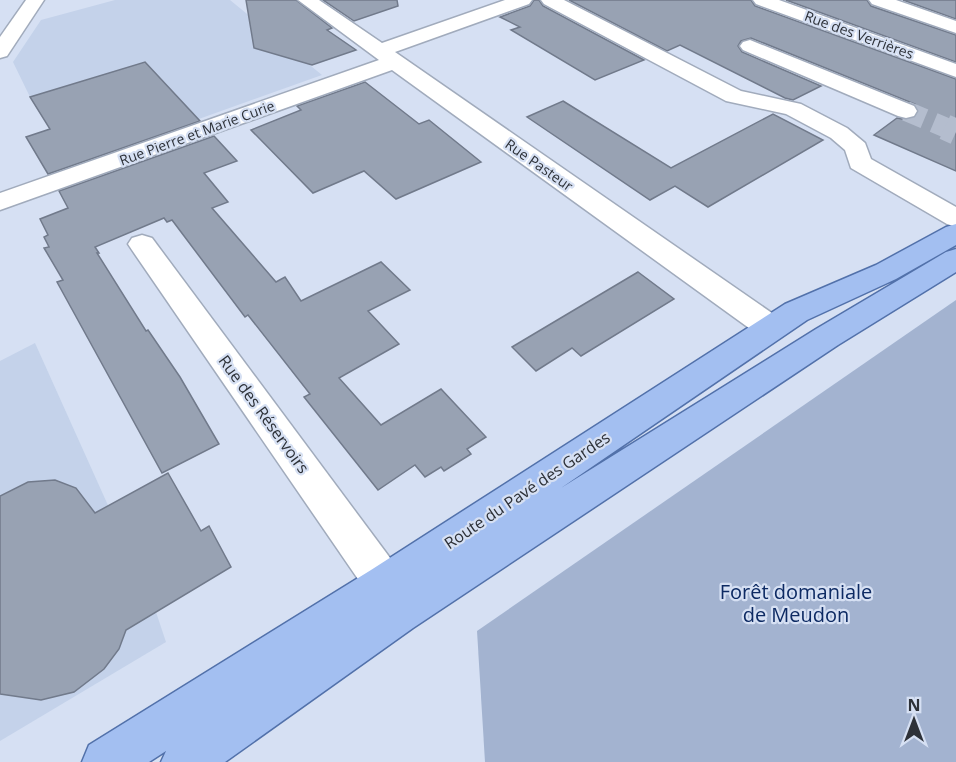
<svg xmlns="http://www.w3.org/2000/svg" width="956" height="762" viewBox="0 0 956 762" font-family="'Open Sans',sans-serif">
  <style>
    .built { fill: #c4d2ea }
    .green { fill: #a3b3d0 }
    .building { fill: #98a2b3; stroke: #717a8b; stroke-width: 1.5 }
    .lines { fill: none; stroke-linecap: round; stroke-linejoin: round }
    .minor-tunnel-far1 { stroke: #b4bdce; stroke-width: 20; stroke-dasharray: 20 10; stroke-linecap: butt }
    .minor-tunnel { stroke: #b4bdce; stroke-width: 26; stroke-dasharray: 26 13; stroke-linecap: butt }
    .minor-casing { stroke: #a1abbc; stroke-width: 3 }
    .major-casing { stroke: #5271aa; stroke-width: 3 }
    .minor { fill: #fff; fill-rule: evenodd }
    .major { fill: #a3bff1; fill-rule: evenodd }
    .labels { text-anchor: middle; stroke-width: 4.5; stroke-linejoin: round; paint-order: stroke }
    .far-street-label { font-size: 14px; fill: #2d3138; stroke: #d6e0f3 }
    .street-label { font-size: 16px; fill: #2d3138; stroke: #d6e0f3 }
    .near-park-label { font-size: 20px; fill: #0d2a63; stroke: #d6e0f3 }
  </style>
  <rect width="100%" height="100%" fill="#d6e0f3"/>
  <g class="built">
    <path d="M 115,0 L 230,0 L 322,75 L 48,173 L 50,129 L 30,97 L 13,62 L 41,20 Z"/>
    <path d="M 35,343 L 156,612 L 166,642 L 0,741 L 0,361 Z"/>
  </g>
  <path class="green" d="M 956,300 L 956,762 L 485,762 L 477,631 Z"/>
  <g class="building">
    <path d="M 246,0 L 296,0 L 332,28 L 327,30 L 356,50 L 312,65 L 254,48 Z"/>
    <path d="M 323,0 L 397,0 L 398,6 L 354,21 Z"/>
    <path d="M 534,0 L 539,0 L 543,6 L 644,60 L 595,80 L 511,30 L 520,27 L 500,17 L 530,6 Z"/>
    <path d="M 569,0 L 751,0 L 755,6 L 956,79 L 956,171 L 874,135 L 897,118 L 907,120 L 916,117 L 919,110 L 915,104 L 751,38 L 741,41 L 738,46 L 742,52 L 821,86 L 793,100 L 785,98 L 680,45 L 667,51 Z"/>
    <path d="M 786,0 L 867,0 L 871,6 L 956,35 L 956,62 Z"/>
    <path d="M 903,0 L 956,0 L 956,19 Z"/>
    <path d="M 145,62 L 200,121 L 48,174 L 26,137 L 50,129 L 30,97 Z"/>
    <path d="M 365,82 L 419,124 L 429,120 L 481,162 L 396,199 L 364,171 L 313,193 L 251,130 L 301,110 L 297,106 Z"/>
    <path d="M 563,101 L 671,168 L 773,114 L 823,140 L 708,207 L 675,186 L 650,200 L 527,117 Z"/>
    <path d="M 214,136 L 237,161 L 204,173 L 228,202 L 212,208 L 276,282 L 285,277 L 301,301 L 381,262 L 410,290 L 368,311 L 399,344 L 339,378 L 381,425 L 441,389 L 486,437 L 467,449 L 471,454 L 444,471 L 441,467 L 425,477 L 415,465 L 378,490 L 304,397 L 310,394 L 248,315 L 245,317 L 172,220 L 167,222 L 164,218 L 95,247 L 99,253 L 97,253 L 146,331 L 148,330 L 180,377 L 219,444 L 162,473 L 57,282 L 63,280 L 44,248 L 49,247 L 44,237 L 48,235 L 40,219 L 68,208 L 59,191 Z"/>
    <path d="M 638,272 L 674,299 L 581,356 L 572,348 L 536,371 L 512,347 Z"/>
    <path d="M 168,473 L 201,531 L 209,526 L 231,567 L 126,630 L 119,649 L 104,669 L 74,692 L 41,700 L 0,694 L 0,496 L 28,482 L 55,480 L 76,488 L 95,513 Z"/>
  </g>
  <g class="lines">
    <path class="minor-tunnel-far1" d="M 906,111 L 949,129"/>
    <path class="minor-tunnel" d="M 945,127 L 956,132"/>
    <g class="minor-casing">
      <g id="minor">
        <path d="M 26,0 L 44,0 L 7,56 L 0,58 L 0,37 Z"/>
        <path d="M 298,0 L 319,0 L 382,43 L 505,0 L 532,0 L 529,4 L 395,52 L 782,320 L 786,328 L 782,336 L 771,339 L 760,336 L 392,70 L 0,210 L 0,193 L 379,60 Z"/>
        <path d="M 541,0 L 564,0 L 741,91 L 801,104 L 847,128 L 865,143 L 871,159 L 956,207 L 956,227 L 947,224 L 851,168 L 845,150 L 831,138 L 786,114 L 726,101 L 544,4 Z"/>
        <path d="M 753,0 L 779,0 L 956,64 L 956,77 L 756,4 Z"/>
        <path d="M 869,0 L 896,0 L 956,21 L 956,33 L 872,4 Z"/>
        <path d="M 750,40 L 914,106 L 917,111 L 914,116 L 906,118 L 898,116 L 743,50 L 740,46 L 743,42 Z"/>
        <path d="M 142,235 L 152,238 L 399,570 L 405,584 L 399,598 L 385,604 L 371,598 L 132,250 L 128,244 L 132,238 Z"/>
      </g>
    </g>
    <g class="major-casing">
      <path id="major" d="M 956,224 L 956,245 L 896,279 L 807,320 L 561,488 L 816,329 L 946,252 L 956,249 L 956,272 L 838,345 L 413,628 L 225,762 L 161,762 L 166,751 L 149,762 L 82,762 L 89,745 L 371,570 L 785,304 L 876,265 L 946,227 Z"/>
    </g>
    <use href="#minor" class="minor"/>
    <use href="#major" class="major"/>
  </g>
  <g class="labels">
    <g class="far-street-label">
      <text transform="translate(859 35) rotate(20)" y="5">Rue des Verrières</text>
      <text transform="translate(197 133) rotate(-20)" y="5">Rue Pierre et Marie Curie</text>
      <text transform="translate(539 165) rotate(35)" y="5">Rue Pasteur</text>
    </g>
    <g class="street-label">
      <text transform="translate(264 414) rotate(54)" y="6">Rue des Réservoirs</text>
      <text transform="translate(527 490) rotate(-34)" y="6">Route du Pavé des Gardes</text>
    </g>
    <g class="near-park-label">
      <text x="796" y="599">Forêt domaniale<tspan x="796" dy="23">de Meudon</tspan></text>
    </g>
  </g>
  <g transform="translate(914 720)" stroke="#d6e0f3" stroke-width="4.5" paint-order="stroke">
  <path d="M0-4.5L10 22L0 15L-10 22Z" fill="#2d3138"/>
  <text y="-9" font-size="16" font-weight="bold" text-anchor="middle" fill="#2d3138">N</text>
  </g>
</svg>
